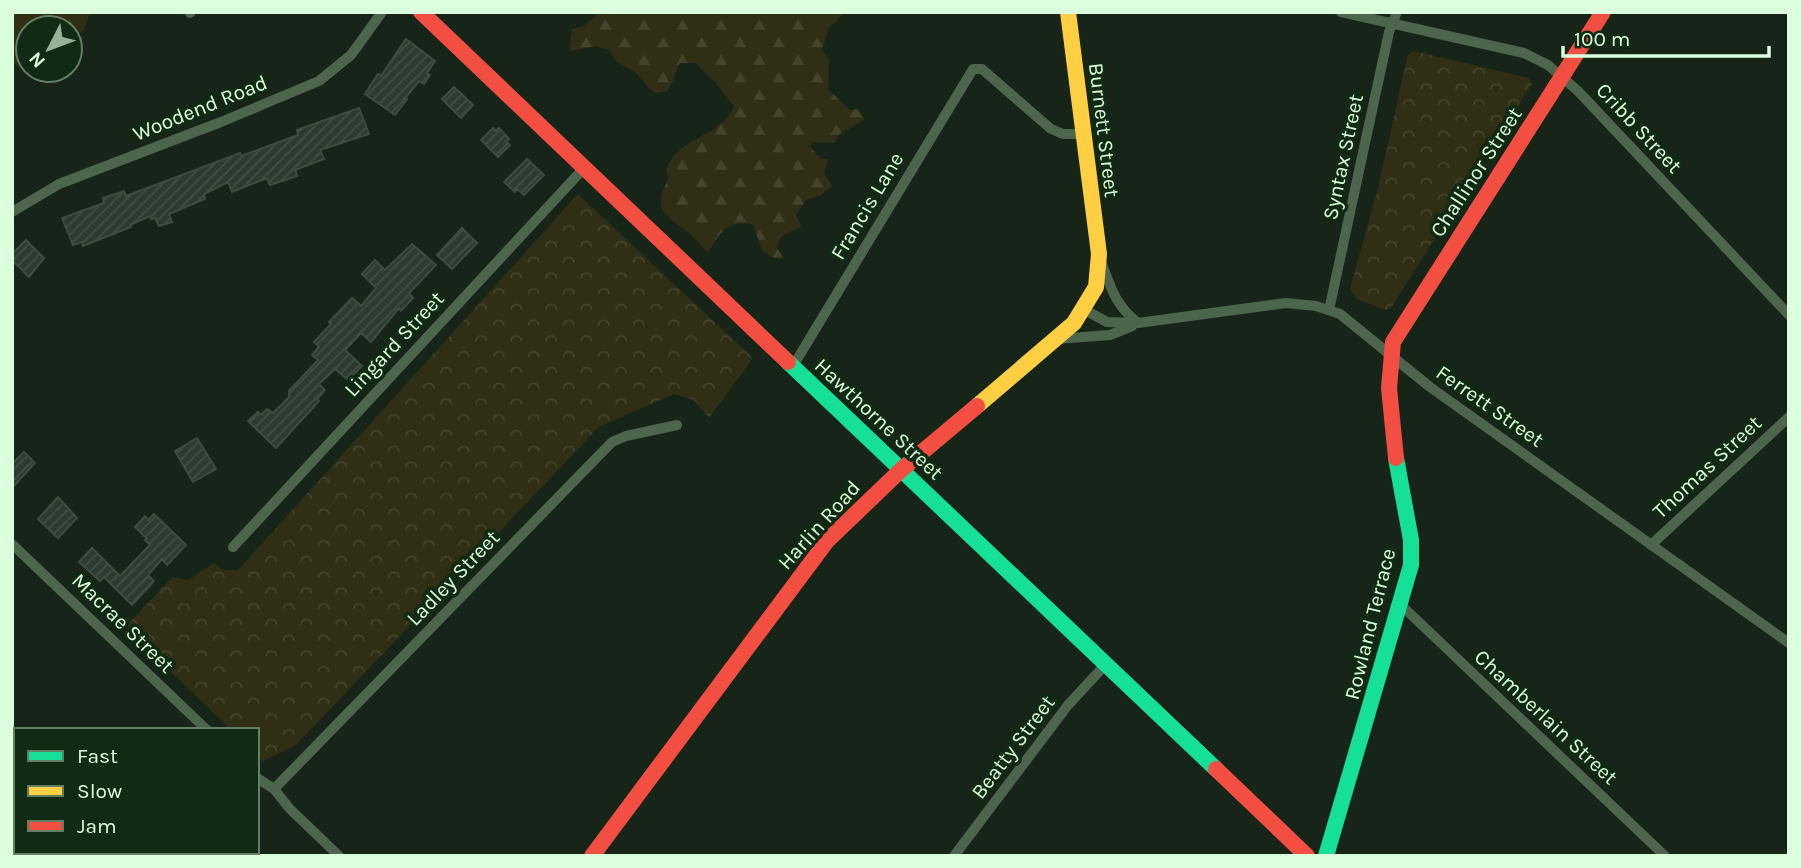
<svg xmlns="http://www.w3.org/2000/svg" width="1801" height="868" viewBox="0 0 1801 868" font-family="Karla,sans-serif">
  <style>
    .forest { fill: url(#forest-firs) }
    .park { fill: url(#park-crowns) }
    .garden { fill: #302e15 }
    .building { fill: url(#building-hatch); stroke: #3a4e3c; stroke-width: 2 }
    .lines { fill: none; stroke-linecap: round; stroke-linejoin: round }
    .street { stroke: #4d654d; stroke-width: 10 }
    .fast { stroke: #16e098; stroke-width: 16 }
    .slow { stroke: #ffcf43; stroke-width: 16 }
    .jam { stroke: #f24e42; stroke-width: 16 }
    .labels { text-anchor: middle; stroke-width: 7; stroke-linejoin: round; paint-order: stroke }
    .street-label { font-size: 21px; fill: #dbfedc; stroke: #112a14 }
  </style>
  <defs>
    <pattern id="forest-firs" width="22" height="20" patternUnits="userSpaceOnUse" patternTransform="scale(1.75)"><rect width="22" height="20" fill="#302e15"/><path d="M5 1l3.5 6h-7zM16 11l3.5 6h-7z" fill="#44432b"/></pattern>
    <pattern id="park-crowns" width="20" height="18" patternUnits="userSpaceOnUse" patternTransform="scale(1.75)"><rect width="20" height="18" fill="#302e15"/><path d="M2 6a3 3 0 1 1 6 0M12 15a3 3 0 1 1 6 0" fill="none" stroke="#44432b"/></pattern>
    <pattern id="building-hatch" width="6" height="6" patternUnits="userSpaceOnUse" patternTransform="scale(1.75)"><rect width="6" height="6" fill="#2c3b2d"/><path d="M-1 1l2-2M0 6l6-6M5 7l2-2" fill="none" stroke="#404f41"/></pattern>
  </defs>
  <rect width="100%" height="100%" fill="#172418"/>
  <path class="forest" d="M 596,12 L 845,12 L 828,29 L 822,50 L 829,60 L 828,89 L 850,110 L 858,109 L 865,119 L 837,136 L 835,143 L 812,142 L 810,147 L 821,159 L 828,159 L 824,172 L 832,186 L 820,196 L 806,200 L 796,215 L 801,226 L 781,237 L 777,248 L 784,259 L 774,258 L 762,251 L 753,225 C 729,219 718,233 709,253 C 701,247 696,239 689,233 C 665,214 651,211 669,178 L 666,170 C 678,136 721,138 734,106 L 715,82 L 695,63 L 680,63 C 675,72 674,83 667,91 L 655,93 C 646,87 642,77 635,72 C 620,62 620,69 609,50 L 596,46 L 569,51 L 572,29 L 582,27 L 595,17 Z"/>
  <g class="park">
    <path d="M 1414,51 L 1528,78 L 1532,84 L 1391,308 L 1385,310 L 1357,299 L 1350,289 L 1378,188 L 1408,54 Z"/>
    <path d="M 578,194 L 753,358 L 709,418 L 694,400 L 674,394 L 599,427 L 296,745 L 263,761 L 257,756 L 257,730 L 231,730 L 125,627 L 173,577 L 188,580 L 214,563 L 223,570 L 238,570 Z"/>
  </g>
  <path class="garden" d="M 12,12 L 90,12 L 84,30 L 70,38 L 70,28 L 28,28 L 28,62 L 21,66 L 12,64 Z"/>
  <g class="building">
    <path d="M 406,39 L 435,61 L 427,73 L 430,75 L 424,84 L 419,81 L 405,98 L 407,99 L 395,115 L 365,94 L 378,74 L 381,76 Z"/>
    <path d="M 454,87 L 473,105 L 461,118 L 442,99 Z"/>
    <path d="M 359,108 L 369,134 L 320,150 L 324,159 L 295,170 L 297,176 L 270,185 L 267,178 L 232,192 L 228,182 L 204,194 L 205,199 L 169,214 L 172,222 L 159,226 L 155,218 L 151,219 L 150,216 L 130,225 L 131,227 L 83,246 L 82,242 L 73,245 L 62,218 L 104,203 L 103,198 L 124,191 L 126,196 L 240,153 L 241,156 L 298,135 L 297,130 Z"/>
    <path d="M 493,128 L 496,131 L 499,128 L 509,139 L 506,142 L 510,145 L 498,157 L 481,140 Z"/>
    <path d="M 527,159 L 544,175 L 524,195 L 517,189 L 515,192 L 504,182 Z"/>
    <path d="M 462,228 L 477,243 L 452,269 L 437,255 Z"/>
    <path d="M 26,240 L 44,258 L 29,277 L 12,260 L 12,254 Z"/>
    <path d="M 412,244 L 436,265 L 409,293 L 413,298 L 401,311 L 399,308 L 371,342 L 361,333 L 345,350 L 362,366 L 348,380 L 335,369 L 319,384 L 325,390 L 317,399 L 319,401 L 276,448 L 248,421 L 258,412 L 261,415 L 267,409 L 273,413 L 289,397 L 289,391 L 318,360 L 312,355 L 319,347 L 314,342 L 331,324 L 329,322 L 352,298 L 361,306 L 376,288 L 362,274 L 375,260 L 385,270 Z"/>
    <path d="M 197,438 L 216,469 L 193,482 L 175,451 Z"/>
    <path d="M 24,452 L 35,463 L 12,488 L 12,464 Z"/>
    <path d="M 58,497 L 77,518 L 58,538 L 38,519 Z"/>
    <path d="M 154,514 L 186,545 L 167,565 L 162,559 L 148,575 L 154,581 L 132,605 L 104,577 L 100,581 L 79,562 L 92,548 L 120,576 L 150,545 L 145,540 L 147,539 L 135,527 L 145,516 L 148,520 Z"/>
  </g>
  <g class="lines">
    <g class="street">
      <path d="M 1341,12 L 1524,53 L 1548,65 L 1578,91 L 1789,315"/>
      <path d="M 190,13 L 191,12"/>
      <path d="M 12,212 L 59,184 L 221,122 L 319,81 L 351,55 L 382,12"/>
      <path d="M 1101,261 C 1111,288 1115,305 1138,323"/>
      <path d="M 1083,309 L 1107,322 L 1138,323 L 1286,303 L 1316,306 L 1340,314 L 1430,387 L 1789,643"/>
      <path d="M 1329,310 L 1389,32 L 1397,12"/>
      <path d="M 1056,339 L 1110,335 L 1132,326"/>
      <path d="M 793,366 L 973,69 L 982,69 L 1051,129 L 1063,134 L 1083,134"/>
      <path d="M 12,544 L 207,730"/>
      <path d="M 1651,545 L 1789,417"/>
      <path d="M 233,547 L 584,168"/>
      <path d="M 1401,605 L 1665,856"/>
      <path d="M 257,778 L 274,789 L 290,809 L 339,856"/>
      <path d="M 274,789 L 612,442 L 626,436 L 677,425"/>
      <path d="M 954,856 L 1068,705 L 1106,664"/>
    </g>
    <g class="fast">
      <path d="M 788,362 L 1216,769"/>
      <path d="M 1326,856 L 1411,565 L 1411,540 L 1396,458"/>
    </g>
    <path class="slow" d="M 977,406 L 1074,323 L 1096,287 L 1099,254 L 1068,12"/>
    <g class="jam">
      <path d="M 421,12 L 788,362"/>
      <path d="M 1396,458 L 1389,388 L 1393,342 L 1603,12"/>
      <path d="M 1216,769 L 1307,856"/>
      <path d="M 592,856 L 827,541 L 902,469 L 977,406"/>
    </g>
  </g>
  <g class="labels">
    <g class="street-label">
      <text transform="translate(200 108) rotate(-22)" y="7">Woodend Road</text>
      <text transform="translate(1639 128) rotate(47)" y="7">Cribb Street</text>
      <text transform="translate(1104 130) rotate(83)" y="7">Burnett Street</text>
      <text transform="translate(1343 157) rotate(-78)" y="7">Syntax Street</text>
      <text transform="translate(1476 172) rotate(-57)" y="7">Challinor Street</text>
      <text transform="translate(867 206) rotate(-59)" y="7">Francis Lane</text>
      <text transform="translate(394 344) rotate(-47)" y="7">Lingard Street</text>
      <text transform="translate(1490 406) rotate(35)" y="7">Ferrett Street</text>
      <text transform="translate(879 419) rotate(43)" y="7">Hawthorne Street</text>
      <text transform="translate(1707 467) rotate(-43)" y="7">Thomas Street</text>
      <text transform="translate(819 525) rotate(-48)" y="7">Harlin Road</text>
      <text transform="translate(453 578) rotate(-46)" y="7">Ladley Street</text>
      <text transform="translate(123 623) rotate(44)" y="7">Macrae Street</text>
      <text transform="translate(1370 624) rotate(-76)" y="7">Rowland Terrace</text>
      <text transform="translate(1546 717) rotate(43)" y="7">Chamberlain Street</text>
      <text transform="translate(1013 747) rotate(-53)" y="7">Beatty Street</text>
    </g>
  </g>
  <rect width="1801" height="868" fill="none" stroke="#dbfedc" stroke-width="28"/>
  <rect x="14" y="728" width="245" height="126" fill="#112a14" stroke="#627f64" stroke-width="2"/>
  <rect x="28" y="751" width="35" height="10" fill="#16e098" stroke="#627f64" stroke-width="2"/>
  <text x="77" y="763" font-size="21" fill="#dbfedc">Fast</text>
  <rect x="28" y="786" width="35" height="10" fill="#ffcf43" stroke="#627f64" stroke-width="2"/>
  <text x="77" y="798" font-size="21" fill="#dbfedc">Slow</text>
  <rect x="28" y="821" width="35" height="10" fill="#f24e42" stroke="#627f64" stroke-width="2"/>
  <text x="77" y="833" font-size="21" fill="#dbfedc">Jam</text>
  <g transform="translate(49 49) rotate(228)"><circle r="33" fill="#112a14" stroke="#627f64" stroke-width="2"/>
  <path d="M0-5L12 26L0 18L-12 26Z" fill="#96b297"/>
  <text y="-10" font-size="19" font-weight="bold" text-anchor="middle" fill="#dbfedc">N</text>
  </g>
  <path d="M1563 46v10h206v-10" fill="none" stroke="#dbfedc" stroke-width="3.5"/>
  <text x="1574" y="46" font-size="21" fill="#dbfedc" stroke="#112a14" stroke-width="5" paint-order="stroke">100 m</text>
</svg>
